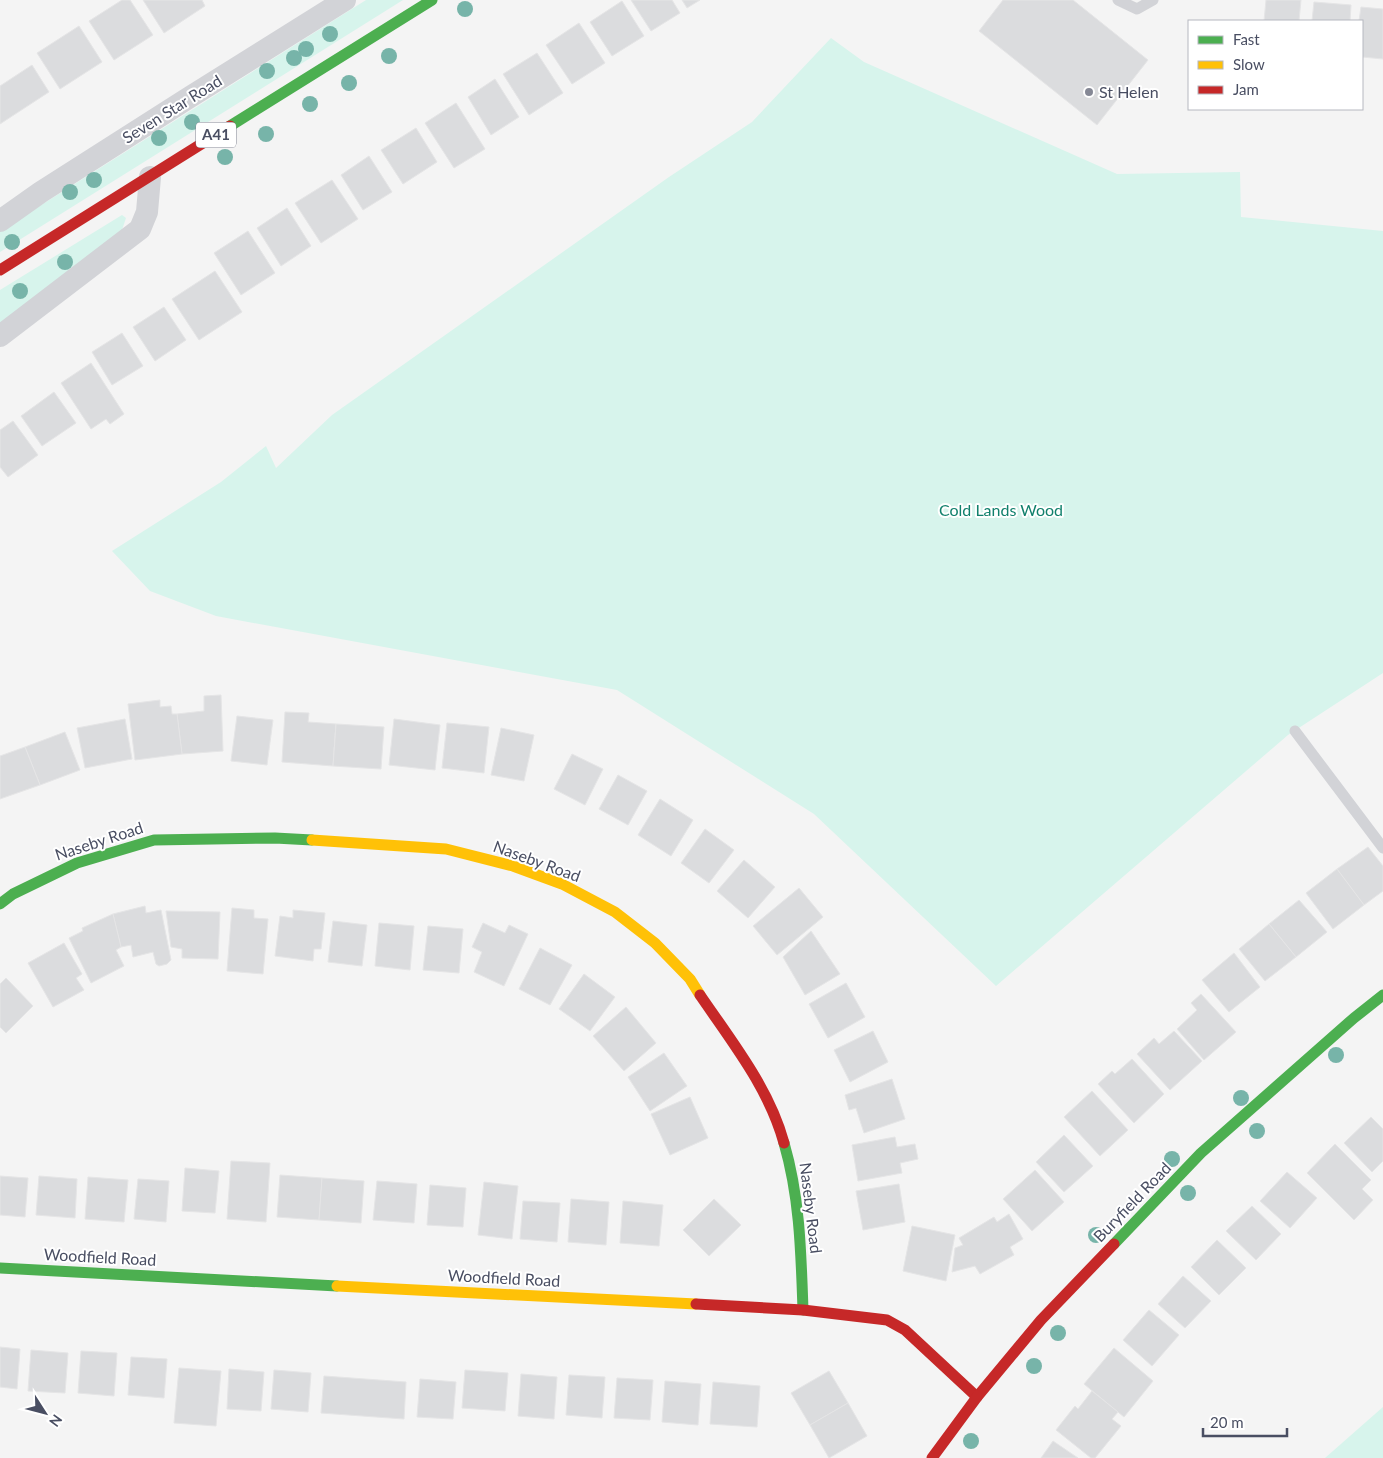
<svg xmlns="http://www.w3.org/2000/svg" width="1383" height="1458" viewBox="0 0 1383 1458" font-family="Lato,sans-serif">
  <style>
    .green { fill: #d7f4ec }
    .building { fill: #dbdcde; stroke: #e5e5e6 }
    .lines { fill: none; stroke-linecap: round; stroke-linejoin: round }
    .lane { stroke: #d2d3d7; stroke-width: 11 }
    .street { stroke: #d2d3d7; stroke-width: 22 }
    .fast { stroke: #4caf50; stroke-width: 11 }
    .slow { stroke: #ffc107; stroke-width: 11 }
    .jam { stroke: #c62828; stroke-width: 11 }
    .tree { fill: #77b4a9 }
    .poi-dot { fill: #858895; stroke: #fff; stroke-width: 2 }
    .labels { text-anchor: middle; stroke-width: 4; stroke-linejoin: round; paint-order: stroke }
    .shield { fill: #fff; stroke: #808391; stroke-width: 1 }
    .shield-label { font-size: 15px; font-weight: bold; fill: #494e62 }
    .poi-label { font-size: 16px; fill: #494e62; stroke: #fff; text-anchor: start }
    .street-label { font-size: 16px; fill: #494e62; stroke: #fff }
    .park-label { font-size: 16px; fill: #11806c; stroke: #fff }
  </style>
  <rect width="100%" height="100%" fill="#f4f4f4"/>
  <g class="green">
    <path d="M 366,0 L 403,0 L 0,252 L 0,231 Z"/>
    <path d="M 831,38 L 864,62 L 1117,174 L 1240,172 L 1241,217 L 1383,231 L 1383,673 L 1288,735 L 996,986 L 814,814 L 617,690 L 216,616 L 150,591 L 112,551 L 221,482 L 266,446 L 276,468 L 332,415 L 669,177 L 752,122 Z"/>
    <path d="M 122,215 L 126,218 L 121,233 L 0,325 L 0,290 Z"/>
    <path d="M 1383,1407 L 1383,1458 L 1325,1458 Z"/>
  </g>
  <g class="building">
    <path d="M 122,0 L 130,0 L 153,35 L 114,60 L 89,21 Z"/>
    <path d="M 143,0 L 202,0 L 205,6 L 164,33 Z"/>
    <path d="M 631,0 L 672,0 L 680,13 L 651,31 Z"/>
    <path d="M 682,0 L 700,0 L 687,8 Z"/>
    <path d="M 1003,0 L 1073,0 L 1148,60 L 1097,125 L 979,31 Z"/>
    <path d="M 1266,0 L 1301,0 L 1299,21 L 1264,21 Z"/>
    <path d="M 622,1 L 644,36 L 612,56 L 590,22 Z"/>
    <path d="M 1314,2 L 1351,5 L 1350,21 L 1312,21 Z"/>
    <path d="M 1361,7 L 1383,9 L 1383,59 L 1362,57 L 1362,21 L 1359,21 Z"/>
    <path d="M 579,23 L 605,63 L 572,84 L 546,45 Z"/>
    <path d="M 79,26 L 102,62 L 60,89 L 37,53 Z"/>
    <path d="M 537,53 L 563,93 L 529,115 L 503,74 Z"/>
    <path d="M 32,65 L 49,92 L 0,124 L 0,86 Z"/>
    <path d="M 495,79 L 519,117 L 491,135 L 468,97 Z"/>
    <path d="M 456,103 L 485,149 L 454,168 L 425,123 Z"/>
    <path d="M 416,128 L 437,162 L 403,184 L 381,150 Z"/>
    <path d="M 369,156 L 392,192 L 363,210 L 341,175 Z"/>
    <path d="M 332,180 L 358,219 L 321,243 L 295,203 Z"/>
    <path d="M 287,208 L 311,246 L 281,266 L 257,228 Z"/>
    <path d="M 248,231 L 275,273 L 241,295 L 214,253 Z"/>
    <path d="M 215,271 L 242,312 L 199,340 L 172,299 Z"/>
    <path d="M 164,307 L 186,340 L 155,361 L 133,327 Z"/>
    <path d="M 122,333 L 143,366 L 112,385 L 92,352 Z"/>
    <path d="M 91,363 L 124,414 L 110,424 L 106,419 L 91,429 L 61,383 Z"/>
    <path d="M 54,392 L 76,423 L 42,446 L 21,416 Z"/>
    <path d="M 13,421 L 38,455 L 8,477 L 0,467 L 0,430 Z"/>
    <path d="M 221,695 L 223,751 L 182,754 L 177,714 L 204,711 L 204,696 Z"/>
    <path d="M 160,700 L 160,707 L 171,706 L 172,714 L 177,714 L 182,754 L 135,760 L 128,704 Z"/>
    <path d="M 285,712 L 309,713 L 308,722 L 336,724 L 333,766 L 282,762 Z"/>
    <path d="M 237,716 L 273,720 L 267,765 L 231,761 Z"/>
    <path d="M 125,719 L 132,759 L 85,768 L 77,728 Z"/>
    <path d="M 394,719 L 440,725 L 435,770 L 389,765 Z"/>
    <path d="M 447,723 L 489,727 L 484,773 L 442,768 Z"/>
    <path d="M 336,724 L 384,727 L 381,769 L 333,766 Z"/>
    <path d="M 501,728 L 534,735 L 524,781 L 491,775 Z"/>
    <path d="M 65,732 L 80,770 L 40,785 L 25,747 Z"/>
    <path d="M 25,747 L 40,785 L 0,799 L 0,756 Z"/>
    <path d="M 572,754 L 603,769 L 585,805 L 554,789 Z"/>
    <path d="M 618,775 L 647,791 L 628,825 L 599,809 Z"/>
    <path d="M 660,799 L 693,820 L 671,856 L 638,835 Z"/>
    <path d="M 705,829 L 734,850 L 709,883 L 681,863 Z"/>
    <path d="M 1368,847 L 1383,866 L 1383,891 L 1364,905 L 1337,869 Z"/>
    <path d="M 744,860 L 775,887 L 748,918 L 717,891 Z"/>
    <path d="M 1337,869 L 1364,905 L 1333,929 L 1306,893 Z"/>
    <path d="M 799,888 L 823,917 L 777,955 L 753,926 Z"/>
    <path d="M 1299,900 L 1327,932 L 1296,957 L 1269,924 Z"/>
    <path d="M 145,906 L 146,913 L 161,910 L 171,960 L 167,964 L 159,966 L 156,964 L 153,952 L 133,957 L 131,945 L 121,947 L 113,914 Z"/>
    <path d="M 232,908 L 254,910 L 254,918 L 268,919 L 263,974 L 227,971 Z"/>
    <path d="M 293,910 L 325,913 L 321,949 L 314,949 L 313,961 L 275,956 L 280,916 L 293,918 Z"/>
    <path d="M 166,911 L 220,912 L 218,959 L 182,958 L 182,949 L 171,947 Z"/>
    <path d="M 113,914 L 121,947 L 116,950 L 124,966 L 91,983 L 69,938 L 83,931 L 82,928 Z"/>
    <path d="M 333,921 L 367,925 L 362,966 L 328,962 Z"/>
    <path d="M 379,923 L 414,926 L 410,970 L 375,966 Z"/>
    <path d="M 483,923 L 505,933 L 509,925 L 528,934 L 504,986 L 474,972 L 482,952 L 472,947 Z"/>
    <path d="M 1269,924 L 1296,957 L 1265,981 L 1239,949 Z"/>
    <path d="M 428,926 L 463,929 L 459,973 L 423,970 Z"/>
    <path d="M 811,931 L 840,974 L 805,995 L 783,957 Z"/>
    <path d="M 64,943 L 82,974 L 76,978 L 84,990 L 53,1007 L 28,963 Z"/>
    <path d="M 540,948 L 572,965 L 550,1005 L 519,989 Z"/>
    <path d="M 1234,953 L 1260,987 L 1229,1012 L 1202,980 Z"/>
    <path d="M 584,974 L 615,997 L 590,1031 L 559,1009 Z"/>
    <path d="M 6,978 L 33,1006 L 6,1033 L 0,1027 L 0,984 Z"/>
    <path d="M 846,983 L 865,1017 L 828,1038 L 809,1004 Z"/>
    <path d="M 1201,994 L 1236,1032 L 1204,1060 L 1177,1029 L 1197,1010 L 1191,1003 Z"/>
    <path d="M 626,1007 L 656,1043 L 624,1071 L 593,1036 Z"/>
    <path d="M 873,1031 L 888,1062 L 850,1082 L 834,1050 Z"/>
    <path d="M 1174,1031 L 1202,1061 L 1170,1090 L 1137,1054 L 1154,1038 L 1159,1044 Z"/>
    <path d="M 664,1053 L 687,1086 L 650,1111 L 628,1077 Z"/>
    <path d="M 1132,1059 L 1164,1094 L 1134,1123 L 1098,1084 L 1112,1071 L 1115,1074 Z"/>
    <path d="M 892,1079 L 905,1119 L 864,1133 L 856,1108 L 849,1110 L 845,1095 Z"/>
    <path d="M 1092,1091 L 1128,1130 L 1100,1156 L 1064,1117 Z"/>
    <path d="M 690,1097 L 708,1138 L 670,1155 L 651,1114 Z"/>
    <path d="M 1371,1117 L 1383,1129 L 1383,1161 L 1372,1172 L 1344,1143 Z"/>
    <path d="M 1064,1135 L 1093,1166 L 1064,1192 L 1036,1162 Z"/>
    <path d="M 895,1137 L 897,1147 L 915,1144 L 918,1159 L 900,1163 L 902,1173 L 858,1181 L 852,1145 Z"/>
    <path d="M 1335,1144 L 1371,1180 L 1362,1189 L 1373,1200 L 1354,1220 L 1307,1173 Z"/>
    <path d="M 231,1161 L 270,1163 L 266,1222 L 227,1219 Z"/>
    <path d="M 185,1168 L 219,1171 L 215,1213 L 182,1211 Z"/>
    <path d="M 1035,1170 L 1064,1202 L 1032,1231 L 1003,1199 Z"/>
    <path d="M 1287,1172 L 1317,1198 L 1290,1228 L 1260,1201 Z"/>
    <path d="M 280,1175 L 322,1178 L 319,1220 L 277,1217 Z"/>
    <path d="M 0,1176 L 28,1178 L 25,1217 L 0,1215 Z"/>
    <path d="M 39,1176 L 77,1179 L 75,1218 L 36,1215 Z"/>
    <path d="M 88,1177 L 128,1180 L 124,1222 L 85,1219 Z"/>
    <path d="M 322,1178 L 364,1181 L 361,1223 L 319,1220 Z"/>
    <path d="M 138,1179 L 169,1181 L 166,1222 L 134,1219 Z"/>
    <path d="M 377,1181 L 417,1184 L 414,1223 L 373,1220 Z"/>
    <path d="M 484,1182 L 518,1186 L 512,1239 L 478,1235 Z"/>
    <path d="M 899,1184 L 905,1222 L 863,1230 L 856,1191 Z"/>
    <path d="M 430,1185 L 466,1188 L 463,1227 L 427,1225 Z"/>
    <path d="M 571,1199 L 609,1202 L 606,1245 L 568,1242 Z"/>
    <path d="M 714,1199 L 741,1225 L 709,1256 L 683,1230 Z"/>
    <path d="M 523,1201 L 560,1203 L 557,1242 L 520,1239 Z"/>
    <path d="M 623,1201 L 663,1205 L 659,1246 L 620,1243 Z"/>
    <path d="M 1252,1206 L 1281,1234 L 1256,1260 L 1226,1231 Z"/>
    <path d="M 1009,1214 L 1023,1239 L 1010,1247 L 1014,1255 L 980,1274 L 975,1266 L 952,1272 L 955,1248 L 963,1245 L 959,1238 L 994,1217 L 997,1222 Z"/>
    <path d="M 912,1226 L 955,1235 L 946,1281 L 903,1271 Z"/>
    <path d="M 1217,1240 L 1246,1268 L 1219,1295 L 1191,1267 Z"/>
    <path d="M 1183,1276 L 1211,1301 L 1185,1328 L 1158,1304 Z"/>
    <path d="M 1149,1310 L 1179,1335 L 1152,1366 L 1123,1340 Z"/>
    <path d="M 0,1347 L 20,1349 L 17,1389 L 0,1387 Z"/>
    <path d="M 1114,1348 L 1153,1381 L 1124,1417 L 1084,1384 Z"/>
    <path d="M 31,1350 L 68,1353 L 65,1393 L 28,1391 Z"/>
    <path d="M 81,1351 L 117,1353 L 114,1396 L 78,1393 Z"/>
    <path d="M 131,1357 L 167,1359 L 164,1398 L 128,1395 Z"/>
    <path d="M 179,1368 L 221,1371 L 216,1426 L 174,1423 Z"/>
    <path d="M 229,1369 L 264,1372 L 261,1411 L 227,1409 Z"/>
    <path d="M 274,1370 L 311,1373 L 308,1412 L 271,1409 Z"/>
    <path d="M 465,1370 L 508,1373 L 505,1411 L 462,1408 Z"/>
    <path d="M 829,1371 L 848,1403 L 810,1425 L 791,1393 Z"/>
    <path d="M 521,1374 L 557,1377 L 554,1419 L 518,1416 Z"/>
    <path d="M 569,1375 L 605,1377 L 602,1418 L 566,1415 Z"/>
    <path d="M 324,1376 L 406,1382 L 404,1419 L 321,1413 Z"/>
    <path d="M 617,1378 L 653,1380 L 650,1420 L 614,1418 Z"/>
    <path d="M 420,1379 L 456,1382 L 453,1419 L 417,1417 Z"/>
    <path d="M 665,1381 L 701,1384 L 698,1425 L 662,1422 Z"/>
    <path d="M 713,1382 L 760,1386 L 757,1427 L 710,1424 Z"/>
    <path d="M 1092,1391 L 1118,1412 L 1112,1419 L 1121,1426 L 1095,1458 L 1091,1458 L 1056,1430 L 1075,1406 L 1078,1409 Z"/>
    <path d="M 848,1403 L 867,1436 L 829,1458 L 810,1425 Z"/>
    <path d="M 1053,1441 L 1078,1458 L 1041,1458 Z"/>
  </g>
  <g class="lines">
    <g class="lane">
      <path d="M 1118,0 L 1137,9 L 1153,0"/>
      <path d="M 1295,731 L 1383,848"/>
    </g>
    <g class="street">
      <path d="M 0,221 L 41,192 L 190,97 L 345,0"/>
      <path d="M 0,336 L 140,229 L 147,212 L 150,177"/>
    </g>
    <g class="fast">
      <path d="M 230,126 L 432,0"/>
      <path d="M 0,904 L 13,894 L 77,863 L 154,840 L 275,838 L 312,840"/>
      <path d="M 784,1143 C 800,1198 801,1253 803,1310"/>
      <path d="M 1114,1244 L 1201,1153 L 1354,1018 L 1383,995"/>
      <path d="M 0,1268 L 337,1286"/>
    </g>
    <g class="slow">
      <path d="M 312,840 L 446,849 L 513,866 L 562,884 L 615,912 L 655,943 L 690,979 L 700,995"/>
      <path d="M 337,1286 L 696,1304"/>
    </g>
    <g class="jam">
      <path d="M 0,270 L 230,126"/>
      <path d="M 700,995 C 732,1042 769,1088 784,1143"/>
      <path d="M 696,1304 L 803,1310 L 887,1320 L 905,1330 L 977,1397"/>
      <path d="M 932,1458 L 977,1397 L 1041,1320 L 1114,1244"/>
    </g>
  </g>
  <g class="tree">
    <circle cx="465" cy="9" r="8"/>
    <circle cx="330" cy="34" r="8"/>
    <circle cx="306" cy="49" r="8"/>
    <circle cx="389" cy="56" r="8"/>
    <circle cx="294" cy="58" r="8"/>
    <circle cx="267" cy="71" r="8"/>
    <circle cx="349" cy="83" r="8"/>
    <circle cx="310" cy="104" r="8"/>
    <circle cx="192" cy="122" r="8"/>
    <circle cx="266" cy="134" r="8"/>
    <circle cx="159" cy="138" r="8"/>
    <circle cx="225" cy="157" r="8"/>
    <circle cx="94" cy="180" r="8"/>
    <circle cx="70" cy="192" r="8"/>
    <circle cx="12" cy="242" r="8"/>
    <circle cx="65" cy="262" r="8"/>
    <circle cx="20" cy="291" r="8"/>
    <circle cx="1336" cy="1055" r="8"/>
    <circle cx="1241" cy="1098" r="8"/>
    <circle cx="1257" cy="1131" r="8"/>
    <circle cx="1172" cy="1159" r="8"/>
    <circle cx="1188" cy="1193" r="8"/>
    <circle cx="1096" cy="1235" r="8"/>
    <circle cx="1058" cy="1333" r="8"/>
    <circle cx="1034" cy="1366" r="8"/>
    <circle cx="971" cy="1441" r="8"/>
  </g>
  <circle class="poi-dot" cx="1089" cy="92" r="5"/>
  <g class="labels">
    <rect class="shield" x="196" y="122.5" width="40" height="25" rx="4"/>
    <g class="shield-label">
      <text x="216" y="140">A41</text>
    </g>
    <g class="poi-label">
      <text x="1099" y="98">St Helen</text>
    </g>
    <g class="street-label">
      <text transform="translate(172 109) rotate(-32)" y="6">Seven Star Road</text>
      <text transform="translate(99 841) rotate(-18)" y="6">Naseby Road</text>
      <text transform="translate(537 861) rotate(20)" y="6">Naseby Road</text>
      <text transform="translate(1132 1202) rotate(-46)" y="6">Buryfield Road</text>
      <text transform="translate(811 1208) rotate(83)" y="6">Naseby Road</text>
      <text transform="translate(100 1257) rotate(3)" y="6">Woodfield Road</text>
      <text transform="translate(504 1278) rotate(3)" y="6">Woodfield Road</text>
    </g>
    <g class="park-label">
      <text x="1001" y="516">Cold Lands Wood</text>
    </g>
  </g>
  <rect x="1188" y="20" width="175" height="90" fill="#ffffff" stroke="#b6b8c0"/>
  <rect x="1198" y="36" width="25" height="8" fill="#4caf50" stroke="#b6b8c0"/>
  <text x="1233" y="45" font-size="15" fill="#494e62">Fast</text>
  <rect x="1198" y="61" width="25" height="8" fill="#ffc107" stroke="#b6b8c0"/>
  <text x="1233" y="70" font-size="15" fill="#494e62">Slow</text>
  <rect x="1198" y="86" width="25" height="8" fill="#c62828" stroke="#b6b8c0"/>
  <text x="1233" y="95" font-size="15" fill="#494e62">Jam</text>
  <g transform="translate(45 1413) rotate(126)" stroke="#ffffff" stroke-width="4" paint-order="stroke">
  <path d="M0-4L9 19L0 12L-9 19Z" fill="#494e62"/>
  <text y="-8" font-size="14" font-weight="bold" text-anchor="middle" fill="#494e62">N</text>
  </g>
  <path d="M1203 1428v8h84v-8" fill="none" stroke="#494e62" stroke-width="2.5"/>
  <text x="1210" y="1428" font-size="15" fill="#494e62" stroke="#ffffff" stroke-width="4" paint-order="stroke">20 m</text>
</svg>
